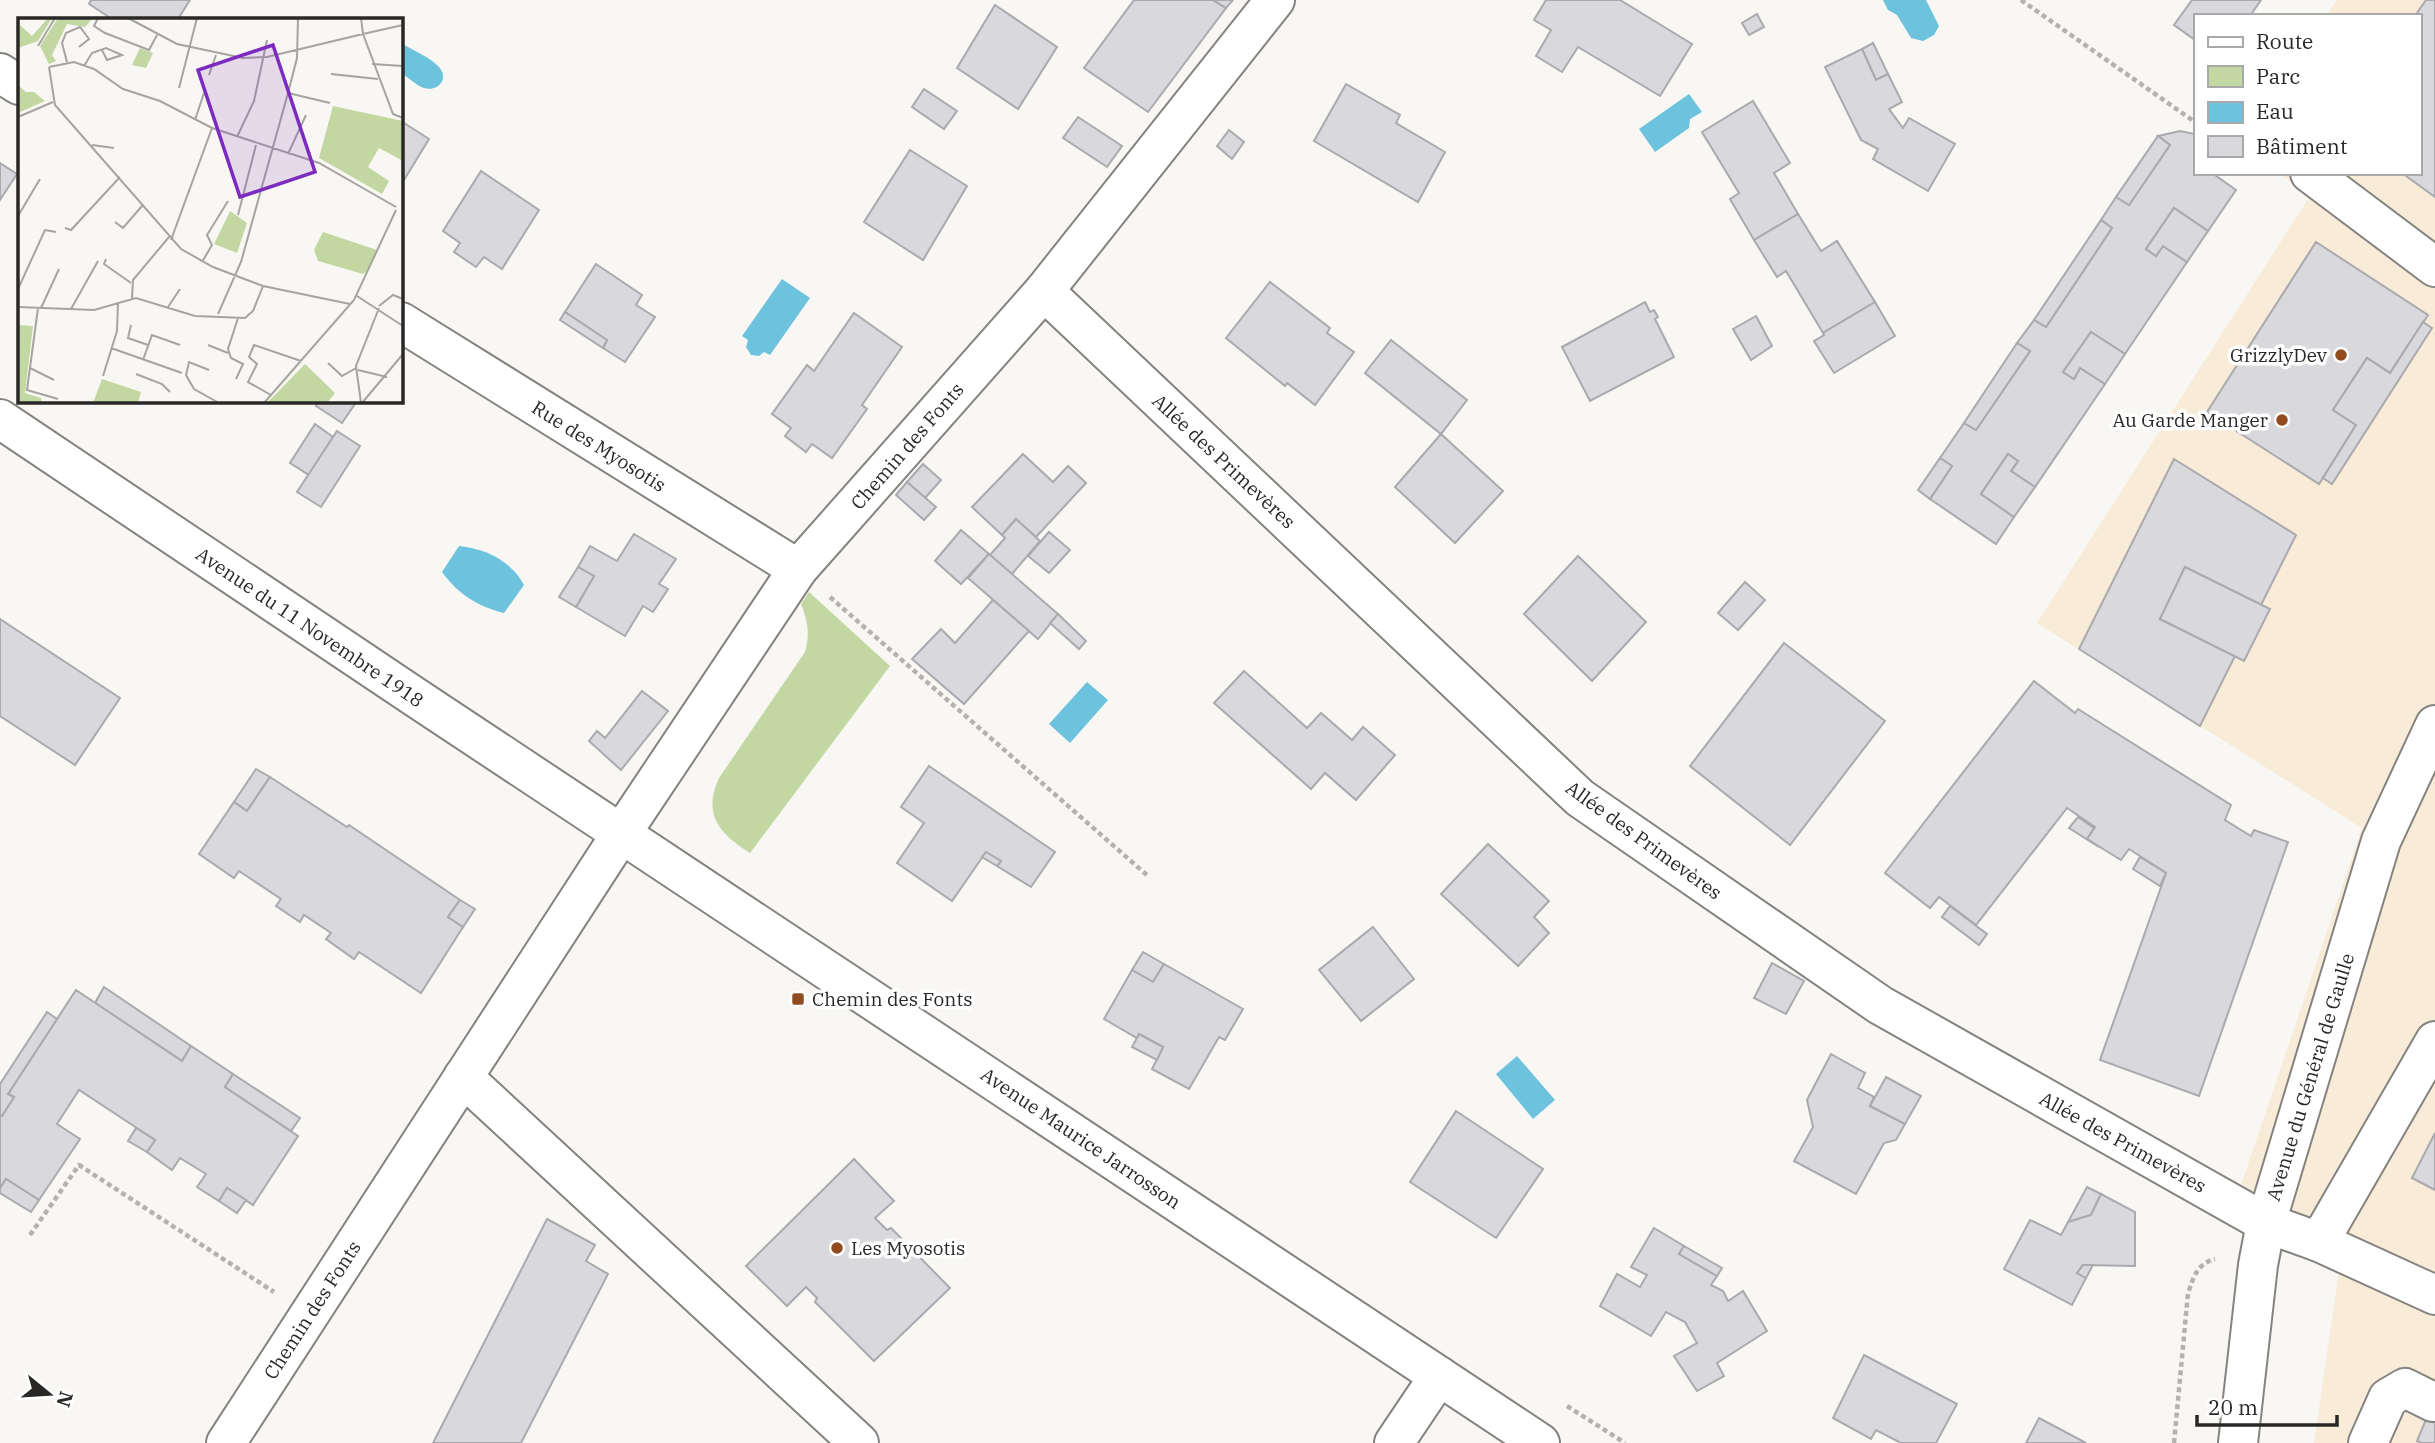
<svg xmlns="http://www.w3.org/2000/svg" width="2435" height="1443" viewBox="0 0 2435 1443" font-family="'IBM Plex Serif',serif">
  <style>
    .commercial { fill: #f8ebd7 }
    .green { fill: #c2d7a1 }
    .water { fill: #6dc2de }
    .building { fill: #d9d8dc; stroke: #aaa9ad; stroke-width: 2 }
    .lines { fill: none; stroke-linecap: round; stroke-linejoin: round }
    .minor-casing { stroke: #858380; stroke-width: 42 }
    .path { stroke: #b4b2af; stroke-width: 4.5; stroke-dasharray: 5 3.5; stroke-linecap: butt }
    .minor { stroke: #fff; stroke-width: 38 }
    .poi-dot { fill: #904b1f; stroke: #fff; stroke-width: 2.5 }
    .labels { text-anchor: middle; stroke-width: 7; stroke-linejoin: round; paint-order: stroke }
    .poi-label { font-size: 19px; fill: #292827; stroke: #fff; text-anchor: end }
    .street-label { font-size: 19px; fill: #292827; stroke: #fff }
    .inset-road { fill: none; stroke: #a6a4a1; stroke-width: 2 }
    .view { fill: #7b2cbf; fill-opacity: 0.15; stroke: #7b2cbf; stroke-width: 3.5 }
    .inset-edge { fill: none; stroke: #292827; stroke-width: 3.5 }
  </style>
  <rect width="100%" height="100%" fill="#f9f7f3"/>
  <path class="commercial" d="M 2337,0 L 2435,0 L 2435,1443 L 2314,1443 L 2340,1263 L 2237,1197 L 2362,828 L 2037,623 L 2310,196 L 2279,173 L 2419,173 L 2419,16 L 2326,16 Z"/>
  <path class="green" d="M 809,592 L 890,666 L 750,853 C 720,834 702,815 719,778 L 805,652 C 810,634 808,622 801,604 Z"/>
  <g class="water">
    <path d="M 1883,0 L 1926,0 L 1939,26 L 1934,35 L 1923,41 L 1911,38 L 1897,15 L 1888,10 Z"/>
    <path d="M 401,43 C 412,50 430,57 439,67 C 450,80 437,92 424,88 C 417,86 408,77 401,73 Z"/>
    <path d="M 1689,94 L 1702,112 L 1690,119 L 1689,128 L 1655,152 L 1639,129 Z"/>
    <path d="M 782,279 L 810,298 L 770,355 L 764,352 L 759,356 L 751,355 L 746,347 L 748,340 L 742,336 Z"/>
    <path d="M 459,546 C 486,549 510,560 524,585 L 504,613 C 477,606 459,595 442,572 Z"/>
    <path d="M 1087,682 L 1108,700 L 1070,743 L 1049,724 Z"/>
    <path d="M 1517,1056 L 1555,1100 L 1533,1119 L 1496,1074 Z"/>
  </g>
  <g class="building">
    <path d="M 91,0 L 190,0 L 178,19 L 112,19 L 89,4 Z"/>
    <path d="M 1134,0 L 1213,0 L 1226,8 L 1148,112 L 1084,68 Z"/>
    <path d="M 1213,0 L 1233,0 L 1226,8 Z"/>
    <path d="M 1546,0 L 1620,0 L 1692,44 L 1660,96 L 1578,47 L 1562,72 L 1536,56 L 1551,30 L 1534,20 Z"/>
    <path d="M 2192,0 L 2261,0 L 2250,16 L 2195,16 L 2195,40 L 2174,25 Z"/>
    <path d="M 2426,0 L 2435,0 L 2435,197 L 2402,173 L 2419,173 L 2419,16 L 2415,16 Z"/>
    <path d="M 995,5 L 1057,47 L 1018,109 L 957,68 Z"/>
    <path d="M 1757,14 L 1764,27 L 1749,35 L 1742,23 Z"/>
    <path d="M 1873,43 L 1888,74 L 1876,80 L 1862,49 Z"/>
    <path d="M 1862,49 L 1876,80 L 1888,74 L 1902,102 L 1889,109 L 1903,128 L 1909,118 L 1955,144 L 1928,191 L 1873,159 L 1878,149 L 1861,140 L 1825,67 Z"/>
    <path d="M 1346,84 L 1400,115 L 1396,123 L 1445,152 L 1418,202 L 1314,141 Z"/>
    <path d="M 924,89 L 957,111 L 944,129 L 912,107 Z"/>
    <path d="M 1753,101 L 1790,163 L 1774,173 L 1798,214 L 1754,240 L 1730,199 L 1739,193 L 1702,132 Z"/>
    <path d="M 1078,117 L 1122,146 L 1107,167 L 1063,138 Z"/>
    <path d="M 401,121 L 429,139 L 401,185 Z"/>
    <path d="M 1229,130 L 1244,142 L 1232,159 L 1217,146 Z"/>
    <path d="M 2180,131 L 2195,134 L 2195,173 L 2212,173 L 2236,190 L 2208,231 L 2174,208 L 2146,249 L 2156,256 L 2163,246 L 2187,262 L 2125,354 L 2091,332 L 2063,372 L 2074,379 L 2080,368 L 2105,384 L 2035,487 L 2011,471 L 2018,461 L 2008,454 L 1981,494 L 2014,517 L 1996,544 L 1930,499 L 1952,466 L 1940,458 L 1964,423 L 1976,430 L 2030,351 L 2017,343 L 2034,320 L 2046,327 L 2112,228 L 2101,220 L 2116,197 L 2129,205 L 2170,145 L 2158,136 Z"/>
    <path d="M 2158,136 L 2170,145 L 2129,205 L 2116,197 Z"/>
    <path d="M 910,150 L 967,186 L 923,260 L 864,222 Z"/>
    <path d="M 0,163 L 17,174 L 0,200 Z"/>
    <path d="M 481,171 L 539,210 L 502,269 L 484,257 L 476,267 L 454,252 L 460,243 L 443,231 Z"/>
    <path d="M 2174,208 L 2208,231 L 2187,262 L 2163,246 L 2156,256 L 2146,249 Z"/>
    <path d="M 1798,214 L 1821,251 L 1837,241 L 1875,302 L 1823,333 L 1786,271 L 1777,277 L 1754,240 Z"/>
    <path d="M 2101,220 L 2112,228 L 2046,327 L 2034,320 Z"/>
    <path d="M 2316,242 L 2428,315 L 2390,373 L 2367,358 L 2333,410 L 2356,425 L 2319,484 L 2207,412 Z"/>
    <path d="M 596,264 L 642,295 L 636,305 L 655,317 L 625,362 L 603,348 L 607,340 L 565,312 Z"/>
    <path d="M 1270,282 L 1330,328 L 1327,333 L 1354,352 L 1315,405 L 1287,383 L 1285,386 L 1226,338 Z"/>
    <path d="M 1645,302 L 1650,312 L 1654,310 L 1658,317 L 1655,319 L 1674,357 L 1590,401 L 1562,347 Z"/>
    <path d="M 1875,302 L 1895,336 L 1834,373 L 1814,341 L 1824,335 L 1823,333 Z"/>
    <path d="M 565,312 L 607,340 L 603,348 L 560,320 Z"/>
    <path d="M 854,313 L 902,347 L 862,405 L 867,409 L 832,458 L 812,444 L 806,452 L 785,436 L 791,428 L 772,414 L 807,365 L 814,371 Z"/>
    <path d="M 1756,316 L 1772,346 L 1751,360 L 1733,329 Z"/>
    <path d="M 2423,322 L 2432,328 L 2332,484 L 2323,478 L 2356,425 L 2333,410 L 2367,358 L 2390,373 Z"/>
    <path d="M 2091,332 L 2125,354 L 2105,384 L 2080,368 L 2074,379 L 2063,372 Z"/>
    <path d="M 1391,340 L 1467,400 L 1441,434 L 1365,373 Z"/>
    <path d="M 2017,343 L 2030,351 L 1976,430 L 1964,423 Z"/>
    <path d="M 316,401 L 357,401 L 342,423 L 316,406 L 318,402 Z"/>
    <path d="M 315,424 L 333,437 L 309,475 L 290,463 Z"/>
    <path d="M 337,431 L 360,446 L 321,507 L 297,492 Z"/>
    <path d="M 1441,434 L 1503,491 L 1455,543 L 1395,487 Z"/>
    <path d="M 1023,454 L 1053,482 L 1068,466 L 1086,483 L 1036,537 L 1016,519 L 1002,535 L 972,507 Z"/>
    <path d="M 2008,454 L 2018,461 L 2011,471 L 2035,487 L 2014,517 L 1981,494 Z"/>
    <path d="M 1940,458 L 1952,466 L 1930,499 L 1918,490 Z"/>
    <path d="M 2174,459 L 2296,535 L 2261,605 L 2185,567 L 2160,619 L 2235,656 L 2200,726 L 2079,649 Z"/>
    <path d="M 923,464 L 941,480 L 925,498 L 907,482 Z"/>
    <path d="M 907,482 L 936,507 L 924,520 L 896,495 Z"/>
    <path d="M 1016,519 L 1040,541 L 1012,574 L 990,555 L 1005,538 L 1002,535 Z"/>
    <path d="M 961,530 L 989,554 L 961,584 L 935,561 Z"/>
    <path d="M 1049,532 L 1070,550 L 1049,573 L 1028,556 Z"/>
    <path d="M 634,534 L 676,559 L 659,584 L 668,589 L 653,612 L 643,606 L 625,636 L 576,607 L 594,576 L 578,567 L 590,546 L 617,561 Z"/>
    <path d="M 989,554 L 1058,614 L 1038,639 L 968,578 Z"/>
    <path d="M 1578,556 L 1646,622 L 1592,681 L 1524,614 Z"/>
    <path d="M 578,567 L 594,576 L 576,607 L 559,597 Z"/>
    <path d="M 2185,567 L 2270,609 L 2244,661 L 2160,619 Z"/>
    <path d="M 1745,582 L 1765,600 L 1738,630 L 1718,613 Z"/>
    <path d="M 993,600 L 1029,631 L 964,704 L 912,659 L 941,629 L 955,643 Z"/>
    <path d="M 1058,614 L 1086,641 L 1079,649 L 1050,623 Z"/>
    <path d="M 0,619 L 120,698 L 75,765 L 0,716 Z"/>
    <path d="M 1784,643 L 1885,721 L 1790,845 L 1690,766 Z"/>
    <path d="M 1244,671 L 1307,728 L 1321,713 L 1352,740 L 1363,727 L 1395,755 L 1356,800 L 1325,773 L 1311,789 L 1214,703 Z"/>
    <path d="M 2034,681 L 2075,713 L 2078,709 L 2231,805 L 2225,820 L 2251,836 L 2254,830 L 2288,842 L 2199,1096 L 2100,1060 L 2166,873 L 2129,849 L 2121,860 L 2087,839 L 2095,827 L 2067,808 L 1976,925 L 1939,897 L 1930,908 L 1885,873 Z"/>
    <path d="M 642,691 L 668,711 L 621,770 L 589,741 L 597,731 L 605,738 Z"/>
    <path d="M 929,766 L 1055,852 L 1031,887 L 997,866 L 1001,861 L 986,852 L 952,901 L 897,863 L 924,823 L 901,807 Z"/>
    <path d="M 256,769 L 270,777 L 247,811 L 234,802 Z"/>
    <path d="M 270,777 L 347,827 L 349,825 L 460,900 L 448,917 L 463,927 L 421,993 L 359,952 L 354,959 L 326,939 L 331,933 L 304,915 L 300,922 L 276,906 L 281,899 L 239,871 L 234,878 L 199,854 L 234,802 L 247,811 Z"/>
    <path d="M 2078,817 L 2094,828 L 2087,839 L 2099,847 L 2069,828 Z"/>
    <path d="M 1488,844 L 1549,901 L 1534,917 L 1549,933 L 1518,966 L 1441,894 Z"/>
    <path d="M 986,852 L 1001,861 L 997,866 L 982,857 Z"/>
    <path d="M 2140,857 L 2166,873 L 2160,886 L 2133,869 Z"/>
    <path d="M 460,900 L 475,909 L 463,927 L 448,917 Z"/>
    <path d="M 1950,906 L 1987,934 L 1979,945 L 1942,917 Z"/>
    <path d="M 1373,927 L 1414,979 L 1361,1021 L 1319,970 Z"/>
    <path d="M 1143,952 L 1164,964 L 1153,982 L 1132,970 Z"/>
    <path d="M 1772,963 L 1804,981 L 1786,1014 L 1754,998 Z"/>
    <path d="M 1164,964 L 1243,1009 L 1225,1040 L 1219,1037 L 1189,1089 L 1152,1069 L 1163,1047 L 1139,1034 L 1137,1038 L 1104,1019 L 1132,970 L 1153,982 Z"/>
    <path d="M 104,987 L 191,1046 L 182,1061 L 95,1003 Z"/>
    <path d="M 76,990 L 182,1061 L 191,1046 L 233,1074 L 225,1087 L 298,1136 L 253,1205 L 227,1188 L 219,1201 L 197,1187 L 206,1174 L 180,1158 L 172,1170 L 147,1152 L 155,1140 L 79,1090 L 57,1124 L 80,1139 L 39,1200 L 6,1179 L 0,1188 L 0,1115 L 2,1116 L 14,1097 L 8,1094 Z"/>
    <path d="M 47,1012 L 57,1019 L 8,1094 L 14,1097 L 2,1116 L 0,1115 L 0,1084 Z"/>
    <path d="M 1139,1034 L 1163,1047 L 1157,1060 L 1132,1047 Z"/>
    <path d="M 1831,1054 L 1865,1073 L 1858,1088 L 1874,1097 L 1870,1106 L 1905,1124 L 1896,1140 L 1884,1143 L 1856,1194 L 1794,1161 L 1813,1127 L 1807,1100 Z"/>
    <path d="M 233,1074 L 300,1118 L 291,1131 L 225,1087 Z"/>
    <path d="M 1886,1077 L 1921,1096 L 1905,1124 L 1870,1106 Z"/>
    <path d="M 1456,1111 L 1543,1169 L 1496,1238 L 1410,1182 Z"/>
    <path d="M 136,1128 L 155,1140 L 147,1152 L 128,1141 Z"/>
    <path d="M 2435,1133 L 2435,1190 L 2412,1178 Z"/>
    <path d="M 854,1159 L 894,1201 L 875,1218 L 887,1230 L 891,1228 L 950,1288 L 874,1361 L 815,1302 L 817,1298 L 806,1287 L 787,1306 L 746,1266 Z"/>
    <path d="M 6,1179 L 39,1200 L 31,1212 L 0,1193 L 0,1188 Z"/>
    <path d="M 2087,1187 L 2101,1194 L 2091,1215 L 2068,1222 Z"/>
    <path d="M 227,1188 L 246,1200 L 237,1213 L 219,1201 Z"/>
    <path d="M 2101,1194 L 2135,1212 L 2135,1266 L 2083,1265 L 2077,1273 L 2086,1278 L 2072,1305 L 2004,1269 L 2030,1220 L 2061,1235 L 2068,1222 L 2091,1215 Z"/>
    <path d="M 547,1219 L 595,1245 L 586,1261 L 608,1274 L 521,1443 L 433,1443 Z"/>
    <path d="M 1654,1228 L 1684,1246 L 1679,1254 L 1717,1276 L 1711,1285 L 1723,1291 L 1728,1301 L 1743,1291 L 1767,1331 L 1717,1363 L 1724,1376 L 1697,1391 L 1674,1356 L 1697,1343 L 1685,1322 L 1666,1312 L 1651,1336 L 1600,1306 L 1617,1274 L 1640,1287 L 1647,1275 L 1631,1267 Z"/>
    <path d="M 1684,1246 L 1722,1268 L 1717,1276 L 1679,1254 Z"/>
    <path d="M 2083,1265 L 2093,1265 L 2086,1278 L 2077,1273 Z"/>
    <path d="M 1864,1355 L 1957,1404 L 1936,1443 L 1901,1443 L 1876,1430 L 1871,1439 L 1833,1418 Z"/>
    <path d="M 2435,1398 L 2435,1443 L 2422,1443 L 2417,1441 Z"/>
    <path d="M 2039,1418 L 2086,1443 L 2026,1443 Z"/>
  </g>
  <g class="lines">
    <g class="minor-casing">
      <g id="minor">
        <path d="M 0,73 L 19,85"/>
        <path d="M 2310,173 L 2435,267"/>
        <path d="M 1044,291 L 1580,798 L 1880,1005 L 2266,1223 L 2319,1242 L 2435,1295"/>
        <path d="M 401,322 L 798,569"/>
        <path d="M 0,419 L 415,697 L 1540,1443"/>
        <path d="M 463,1077 L 859,1443"/>
        <path d="M 2319,1242 L 2435,1041"/>
        <path d="M 226,1443 L 621,834 L 798,569 L 1044,291 L 1275,0"/>
        <path d="M 1394,1443 L 1439,1376"/>
        <path d="M 2238,1443 L 2258,1265 L 2266,1223 L 2381,841 L 2435,725"/>
        <path d="M 2368,1443 L 2388,1398 L 2405,1388 L 2433,1402"/>
      </g>
    </g>
    <g class="path">
      <path d="M 2021,0 L 2195,122"/>
      <path d="M 830,597 L 1148,876"/>
      <path d="M 30,1235 L 79,1165 L 274,1292"/>
      <path d="M 1567,1406 L 1625,1443"/>
      <path d="M 2174,1443 L 2188,1293 C 2194,1276 2197,1264 2215,1259"/>
    </g>
    <use href="#minor" class="minor"/>
  </g>
  <g class="poi-dot">
    <circle cx="2341" cy="355" r="7"/>
    <circle cx="2282" cy="420" r="7"/>
    <rect x="791" y="992" width="14" height="14" rx="3.5"/>
    <circle cx="837" cy="1248" r="7"/>
  </g>
  <g class="labels">
    <g class="poi-label">
      <text x="2327" y="362">GrizzlyDev</text>
      <text x="2268" y="427">Au Garde Manger</text>
      <text x="812" y="1006" text-anchor="start">Chemin des Fonts</text>
      <text x="851" y="1255" text-anchor="start">Les Myosotis</text>
    </g>
    <g class="street-label">
      <text transform="translate(599 446) rotate(32)" y="7">Rue des Myosotis</text>
      <text transform="translate(907 446) rotate(-49)" y="7">Chemin des Fonts</text>
      <text transform="translate(1224 461) rotate(43)" y="7">Allée des Primevères</text>
      <text transform="translate(310 627) rotate(34)" y="7">Avenue du 11 Novembre 1918</text>
      <text transform="translate(1644 840) rotate(36)" y="7">Allée des Primevères</text>
      <text transform="translate(2310 1077) rotate(-73)" y="7">Avenue du Général de Gaulle</text>
      <text transform="translate(1081 1138) rotate(34)" y="7">Avenue Maurice Jarrosson</text>
      <text transform="translate(2123 1142) rotate(29)" y="7">Allée des Primevères</text>
      <text transform="translate(312 1310) rotate(-57)" y="7">Chemin des Fonts</text>
    </g>
  </g>
  <g transform="translate(18 18)">
    <rect width="385" height="385" fill="#f9f7f3"/>
    <path d="M 30,0 L 34,0 L 20,23 L 0,30 L 2,7 L 14,18 ZM 40,0 L 75,0 L 67,9 L 49,6 L 34,37 L 38,43 L 31,46 L 22,28 ZM 122,30 L 135,35 L 128,50 L 114,47 ZM 0,67 L 8,74 L 16,74 L 27,83 L 0,95 ZM 315,88 L 385,103 L 385,143 L 361,130 L 350,149 L 371,163 L 364,176 L 301,140 ZM 212,193 L 229,205 L 219,235 L 196,226 ZM 305,214 L 359,232 L 349,253 L 345,256 L 300,243 L 296,232 ZM 0,307 L 15,308 L 7,375 L 23,380 L 24,385 L 0,385 ZM 287,346 L 317,375 L 309,385 L 249,385 ZM 84,361 L 123,374 L 120,385 L 75,385 Z" fill="#c2d7a1"/>
    <path class="inset-road" d="M 80,0 L 76,8 L 87,15 L 131,32 L 139,17M 110,0 L 159,26 L 225,40 L 249,39 L 345,16 L 375,96 L 385,100M 343,0 L 345,16 L 385,7M 20,28 L 37,0M 49,44 L 44,25 L 48,15 L 62,9 L 71,21 L 61,29M 354,46 L 385,48M 66,48 L 74,35 L 88,30 L 104,37 L 89,42 L 84,32M 31,49 L 37,87 L 163,231 L 195,249 L 245,268 L 332,286M 31,49 L 56,44 L 76,51 L 105,71 L 142,83 L 194,110 L 301,145 L 378,189M 313,56 L 360,61M 191,57 L 198,37M 161,70 L 179,0M 270,75 L 312,85M 0,99 L 35,84M 177,102 L 186,75M 219,119 L 236,83 L 249,22M 74,127 L 96,130M 270,136 L 288,97M 220,197 L 238,127M 0,198 L 22,161M 97,204 L 105,210 L 124,188M 47,210 L 53,212 L 102,159M 153,222 L 194,110M 88,241 L 86,246 L 113,265M 184,244 L 194,227 L 189,217 L 210,183M 0,271 L 27,212 L 38,214M 339,278 L 385,308M 114,280 L 115,262 L 151,219M 361,288 L 375,277 L 385,281M 0,289 L 76,292 L 118,280 L 177,298 L 227,300 L 235,293 L 245,268M 150,289 L 162,271M 20,290 L 9,372 L 40,381M 23,290 L 41,251M 53,291 L 80,243M 200,296 L 223,244 L 270,75 L 279,40 L 280,0M 113,307 L 110,320 L 130,327M 190,327 L 210,335M 93,330 L 164,355M 125,342 L 134,317 L 162,327M 310,345 L 324,358 L 338,350M 12,350 L 36,362M 191,352 L 171,344 L 168,357 L 176,371 L 201,385M 340,352 L 369,359M 118,356 L 144,366 L 152,374M 85,358 L 99,313 L 100,284M 218,361 L 225,346 L 213,340 L 210,331 L 220,300M 253,377 L 230,364 L 239,346 L 231,339 L 236,327 L 283,343M 246,385 L 336,282 L 378,192M 343,385 L 338,348 L 361,290M 344,385 L 385,336"/>
    <path class="view" d="M 255,27 L 297,154 L 222,179 L 180,52 Z"/>
    <rect width="385" height="385" class="inset-edge"/>
  </g>
  <rect x="2194" y="14" width="228" height="161" fill="#ffffff" stroke="#a9a9a9" stroke-width="2"/>
  <rect x="2208" y="37" width="35" height="10" fill="#ffffff" stroke="#a9a9a9" stroke-width="2"/>
  <text x="2256" y="49" font-size="21" fill="#292827">Route</text>
  <rect x="2208" y="66" width="35" height="21" fill="#c2d7a1" stroke="#a9a9a9" stroke-width="2"/>
  <text x="2256" y="84" font-size="21" fill="#292827">Parc</text>
  <rect x="2208" y="102" width="35" height="21" fill="#6dc2de" stroke="#a9a9a9" stroke-width="2"/>
  <text x="2256" y="119" font-size="21" fill="#292827">Eau</text>
  <rect x="2208" y="136" width="35" height="21" fill="#d9d8dc" stroke="#a9a9a9" stroke-width="2"/>
  <text x="2256" y="154" font-size="21" fill="#292827">Bâtiment</text>
  <g transform="translate(49 1394) rotate(108)" stroke="#ffffff" stroke-width="5" paint-order="stroke">
  <path d="M0-5L12 26L0 18L-12 26Z" fill="#292827"/>
  <text y="-10" font-size="19" font-weight="bold" text-anchor="middle" fill="#292827">N</text>
  </g>
  <path d="M2197 1415v10h140v-10" fill="none" stroke="#292827" stroke-width="3.5"/>
  <text x="2208" y="1415" font-size="21" fill="#292827" stroke="#ffffff" stroke-width="5" paint-order="stroke">20 m</text>
</svg>
